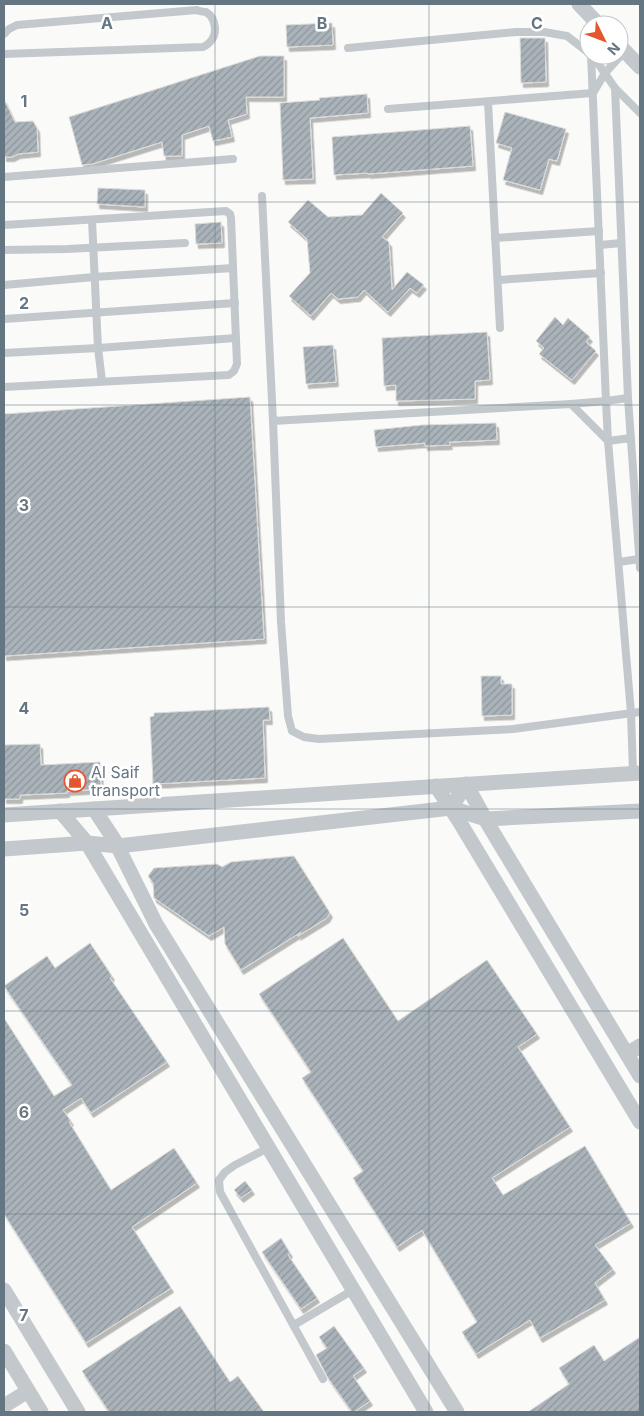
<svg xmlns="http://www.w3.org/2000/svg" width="644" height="1416" viewBox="0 0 644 1416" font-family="Inter,sans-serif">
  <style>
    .building { fill: url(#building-hatch); stroke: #dcdcda; filter: url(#shadow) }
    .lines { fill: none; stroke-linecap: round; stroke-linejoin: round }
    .lane { stroke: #c3c8cc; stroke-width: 8 }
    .street { stroke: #c3c8cc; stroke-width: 15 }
    .grid { fill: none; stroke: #657683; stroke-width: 1; stroke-opacity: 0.55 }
    .labels { text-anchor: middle; stroke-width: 5; stroke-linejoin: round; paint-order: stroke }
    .poi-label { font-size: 16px; fill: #657683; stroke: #fff; text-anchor: start }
    .grid-label { font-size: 16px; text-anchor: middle; font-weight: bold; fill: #657683; stroke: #fff; stroke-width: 5; stroke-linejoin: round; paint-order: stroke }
  </style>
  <defs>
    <pattern id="building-hatch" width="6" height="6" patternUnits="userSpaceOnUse" patternTransform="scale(1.25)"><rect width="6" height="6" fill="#aab3b9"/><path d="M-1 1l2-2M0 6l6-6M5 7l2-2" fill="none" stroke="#8e969c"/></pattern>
    <filter id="shadow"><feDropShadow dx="2.5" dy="4.5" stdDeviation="0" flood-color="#0004"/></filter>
  </defs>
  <rect width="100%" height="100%" fill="#fafaf8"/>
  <g class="building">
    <path d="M 332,23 L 333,45 L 287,47 L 286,25 Z"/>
    <path d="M 520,38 L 545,38 L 546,82 L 521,83 Z"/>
    <path d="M 260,56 L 284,56 L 284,97 L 246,97 L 247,114 L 228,120 L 232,137 L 213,141 L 209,126 L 182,135 L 182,156 L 164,156 L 162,142 L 92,164 L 82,165 L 69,117 Z"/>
    <path d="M 367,94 L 368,113 L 310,118 L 313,179 L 283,180 L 280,103 L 320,100 L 319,98 Z"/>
    <path d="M 4,99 L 15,122 L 33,121 L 37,128 L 38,152 L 18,154 L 12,157 L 4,157 Z"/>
    <path d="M 505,112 L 566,129 L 557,161 L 549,159 L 540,190 L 503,180 L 512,148 L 496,143 Z"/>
    <path d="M 470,126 L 473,166 L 368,174 L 368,173 L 334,175 L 332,137 Z"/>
    <path d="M 98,188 L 145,190 L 145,207 L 97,204 Z"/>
    <path d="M 381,193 L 403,213 L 382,237 L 389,242 L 392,290 L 407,272 L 424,285 L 417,293 L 410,288 L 388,312 L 364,290 L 358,297 L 338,299 L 331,293 L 311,316 L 289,296 L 310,273 L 307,239 L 288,222 L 308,200 L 328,217 L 362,215 Z"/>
    <path d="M 221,222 L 222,243 L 196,244 L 195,224 Z"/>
    <path d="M 555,317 L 563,325 L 568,318 L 590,337 L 586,342 L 596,351 L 572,380 L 539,354 L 544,348 L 536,341 Z"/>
    <path d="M 487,332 L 490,380 L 475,381 L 475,399 L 396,401 L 396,385 L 384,386 L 382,338 Z"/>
    <path d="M 333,345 L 336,382 L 306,384 L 303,347 Z"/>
    <path d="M 250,397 L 264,639 L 4,656 L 4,414 Z"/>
    <path d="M 496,423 L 497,440 L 449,442 L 450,445 L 425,446 L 425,443 L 376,447 L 374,430 L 422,425 Z"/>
    <path d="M 481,676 L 501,676 L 501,684 L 512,684 L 512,715 L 482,716 Z"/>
    <path d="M 269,707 L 270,720 L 263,720 L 265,778 L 153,784 L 150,717 L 154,716 L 154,713 Z"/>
    <path d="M 40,744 L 41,765 L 100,762 L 101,789 L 67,791 L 67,793 L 20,795 L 20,799 L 4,799 L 4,745 Z"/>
    <path d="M 294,856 L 330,913 L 327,918 L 298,936 L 301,932 L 241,970 L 225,944 L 224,927 L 209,936 L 154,898 L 153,883 L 148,876 L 154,868 L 217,864 L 222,867 L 231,862 Z"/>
    <path d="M 343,938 L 398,1021 L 487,960 L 537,1034 L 518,1047 L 570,1127 L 492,1178 L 503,1195 L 585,1146 L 631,1223 L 595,1245 L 613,1269 L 595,1283 L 605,1300 L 540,1338 L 530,1320 L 476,1354 L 462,1332 L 477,1322 L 422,1230 L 397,1247 L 353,1178 L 363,1171 L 302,1078 L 311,1072 L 259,994 Z"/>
    <path d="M 90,943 L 112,976 L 110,978 L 167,1062 L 91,1113 L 81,1098 L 63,1110 L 71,1121 L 69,1122 L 111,1190 L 174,1148 L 197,1183 L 132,1227 L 171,1288 L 86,1343 L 4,1214 L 4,1018 L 54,1096 L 72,1085 L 4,986 L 47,956 L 55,968 Z"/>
    <path d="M 245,1181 L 252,1190 L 241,1198 L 234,1190 Z"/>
    <path d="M 281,1238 L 290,1253 L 288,1255 L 317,1298 L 301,1309 L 262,1252 Z"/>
    <path d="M 180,1306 L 230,1382 L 238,1376 L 264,1412 L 109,1412 L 82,1371 Z"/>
    <path d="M 334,1326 L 364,1368 L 353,1376 L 370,1401 L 354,1412 L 352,1412 L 328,1378 L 316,1355 L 327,1348 L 319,1337 Z"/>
    <path d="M 640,1337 L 640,1412 L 528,1412 L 569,1384 L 559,1368 L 594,1345 L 604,1361 Z"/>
  </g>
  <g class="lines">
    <g class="lane">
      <path d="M 4,34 L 9,29 L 17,25 L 197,10 C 198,11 205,12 206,12 C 216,18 218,34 210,42 C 208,44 206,46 203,47 L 4,54"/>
      <path d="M 348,48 L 516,32 L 544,32 L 567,36 L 589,53"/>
      <path d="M 592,55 L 615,88 L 628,398 L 640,568"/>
      <path d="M 615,88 L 640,113"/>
      <path d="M 488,102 L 500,328"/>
      <path d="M 388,109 L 593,93 L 605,73 L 625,51"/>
      <path d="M 4,177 L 233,159"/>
      <path d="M 262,196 L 273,421 L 571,404 L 608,441 L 631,713 L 633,773"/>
      <path d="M 92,220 L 98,348 L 102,381"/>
      <path d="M 4,225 L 226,211 L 230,214 L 231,218 L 237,364 L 234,371 L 229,375 L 4,387"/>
      <path d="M 495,238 L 599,231"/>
      <path d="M 600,245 L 621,243"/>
      <path d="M 4,250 L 67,249 L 185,243"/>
      <path d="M 498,280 L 601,273"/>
      <path d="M 4,285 L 94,277 L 233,268"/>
      <path d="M 4,319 L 235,303"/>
      <path d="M 4,353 L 98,348 L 236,338"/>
      <path d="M 628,398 L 606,401 L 608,441 L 631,438"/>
      <path d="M 571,404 L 606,401 L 591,55"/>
      <path d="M 273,421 L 281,622 L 288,716 L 292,731 L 304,737 L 319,739 L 513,729 L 640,712"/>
      <path d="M 619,562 L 639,559"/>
      <path d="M 268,1148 L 235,1165 L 225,1172 L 219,1180 L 220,1192 L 323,1379"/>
      <path d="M 294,1325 L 353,1290"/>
    </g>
    <g class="street">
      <path d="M 579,4 L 599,25"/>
      <path d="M 619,45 L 640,67"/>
      <path d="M 436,786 L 459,821 L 640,1122"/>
      <path d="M 451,808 L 466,784 L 488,824 L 640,1076"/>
      <path d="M 94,809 L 115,841 L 156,924 L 457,1412"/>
      <path d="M 60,811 L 87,843 L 426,1412"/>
      <path d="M 4,815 L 640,773"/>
      <path d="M 4,849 L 87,843 L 118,846 L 451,808 L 486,819 L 640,811"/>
      <path d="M 627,1054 L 640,1046"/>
      <path d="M 4,1290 L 78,1412"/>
      <path d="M 4,1351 L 41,1412"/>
      <path d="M 4,1406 L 28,1391"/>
    </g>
  </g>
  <path class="grid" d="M 215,4 L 215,1412M 429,4 L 429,1412M 4,202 L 640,202M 4,405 L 640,405M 4,607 L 640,607M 4,809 L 640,809M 4,1011 L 640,1011M 4,1214 L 640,1214"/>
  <defs>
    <g id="shop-ring" transform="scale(1.125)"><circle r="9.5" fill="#fff" stroke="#e4572e" stroke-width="1.5"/><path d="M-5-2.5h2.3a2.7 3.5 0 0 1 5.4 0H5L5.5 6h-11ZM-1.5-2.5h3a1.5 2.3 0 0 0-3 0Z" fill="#e4572e"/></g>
  </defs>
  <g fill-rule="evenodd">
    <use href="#shop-ring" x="75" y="781"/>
  </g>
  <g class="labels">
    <g class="poi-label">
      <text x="91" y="778">Al Saif<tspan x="91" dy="18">transport</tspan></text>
    </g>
  </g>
  <g class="grid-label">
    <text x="107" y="29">A</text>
    <text x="322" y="29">B</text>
    <text x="537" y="29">C</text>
    <text x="24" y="107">1</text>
    <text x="24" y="309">2</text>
    <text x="24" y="511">3</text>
    <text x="24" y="714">4</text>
    <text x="24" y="916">5</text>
    <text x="24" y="1118">6</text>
    <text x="24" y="1321">7</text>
  </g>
  <rect width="644" height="1416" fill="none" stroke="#657683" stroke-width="10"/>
  <g transform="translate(604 40) rotate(132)"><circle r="24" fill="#ffffff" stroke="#c1c8cd"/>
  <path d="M0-4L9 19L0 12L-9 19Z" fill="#e4572e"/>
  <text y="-8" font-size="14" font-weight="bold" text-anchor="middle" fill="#657683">N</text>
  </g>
</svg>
